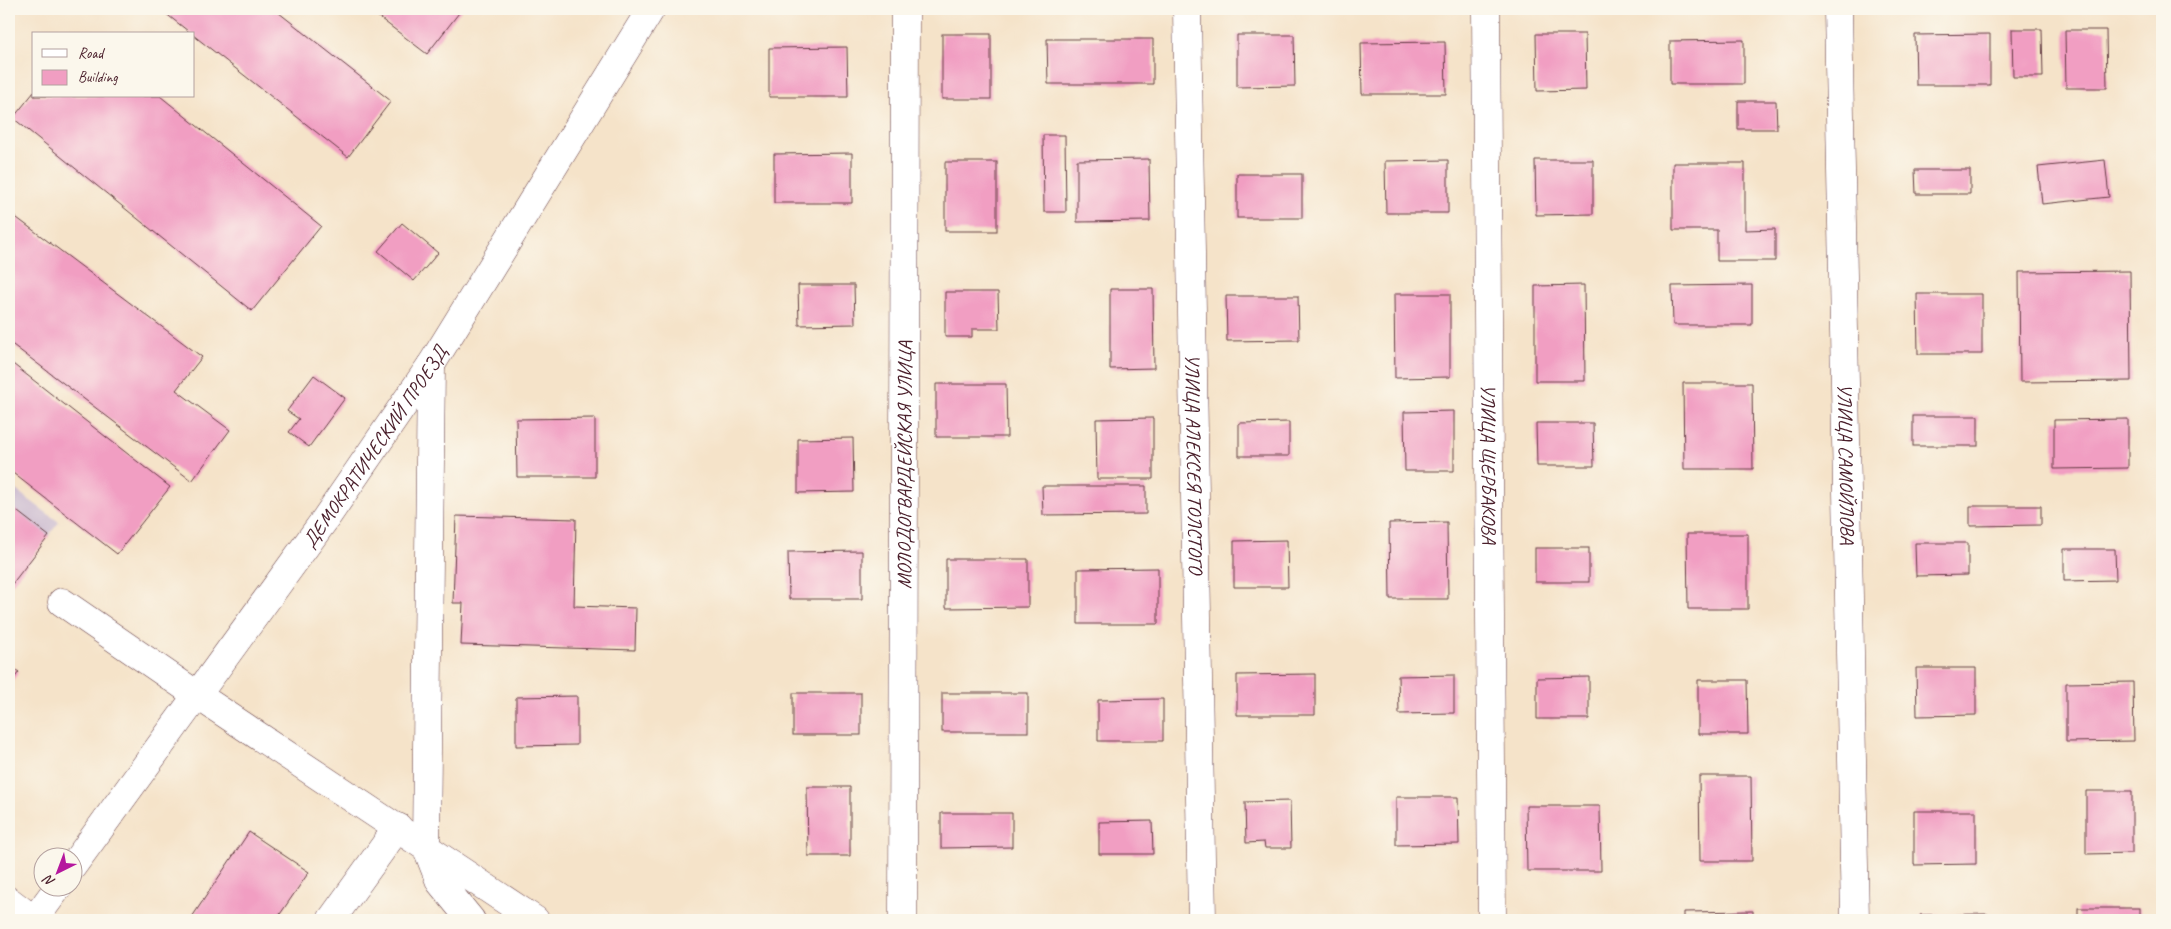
<svg xmlns="http://www.w3.org/2000/svg" width="2171" height="929" viewBox="0 0 2171 929" font-family="Caveat,sans-serif">
  <style>
    .industrial { fill: #cebed1 }
    .building { fill: #f19ec2 }
    .lines { fill: none; stroke-linecap: round; stroke-linejoin: round }
    .minor-casing { stroke: #643c43; stroke-width: 29 }
    .major-casing { stroke: #643c43; stroke-width: 29 }
    .minor { stroke: #fff; stroke-width: 28 }
    .major { stroke: #fff; stroke-width: 28 }
    .labels { text-anchor: middle; stroke-width: 4; stroke-linejoin: round; paint-order: stroke }
    .street-label { font-size: 20px; fill: #4a1f2b; stroke: #fbf7ec }
  </style>
  <rect width="100%" height="100%" fill="#fbf7ec"/>
  <filter id="ink" filterUnits="userSpaceOnUse"><feTurbulence type="fractalNoise" baseFrequency=".02" numOctaves="2"/><feDisplacementMap in="SourceGraphic" scale="10" xChannelSelector="R" yChannelSelector="G"/><feConvolveMatrix kernelMatrix="1 2 1 2 8 2 1 2 1" color-interpolation-filters="sRGB"/></filter>
  <filter id="wash" filterUnits="userSpaceOnUse"><feTurbulence type="fractalNoise" baseFrequency=".0096" numOctaves="4" result="noise"/><feDisplacementMap in="SourceGraphic" scale="20" xChannelSelector="R" yChannelSelector="G"/><feGaussianBlur stdDeviation="1.12" result="paint"/><feColorMatrix in="noise" values="0 0 0 0 0 0 0 0 0 0 0 0 0 0 0 0 0 1.4 0 .05"/><feComposite in="paint" operator="in"/></filter>
  <g filter="url(#wash)">
    <rect width="100%" height="100%" fill="#f5e3c9"/>
    <path class="industrial" d="M 9,485 L 59,522 L 9,588 Z"/>
    <g id="blocks">
      <g class="building">
        <path d="M 160,9 L 274,9 L 391,101 L 348,157 Z"/>
        <path d="M 368,9 L 462,9 L 427,54 Z"/>
        <path d="M 2012,29 L 2042,29 L 2043,77 L 2013,77 Z"/>
        <path d="M 2065,30 L 2106,30 L 2107,88 L 2066,88 Z"/>
        <rect x="942" y="34" width="49" height="65"/>
        <path d="M 1536,34 L 1585,34 L 1586,90 L 1537,91 Z"/>
        <path d="M 1990,34 L 1990,85 L 1916,85 L 1915,35 Z"/>
        <path d="M 1237,35 L 1294,35 L 1295,86 L 1237,87 Z"/>
        <path d="M 1047,39 L 1153,39 L 1153,84 L 1048,84 Z"/>
        <path d="M 1744,40 L 1744,84 L 1670,84 L 1670,41 Z"/>
        <path d="M 1445,42 L 1446,94 L 1362,94 L 1361,43 Z"/>
        <path d="M 847,47 L 848,97 L 769,97 L 769,48 Z"/>
        <path d="M 34,92 L 34,96 L 160,96 L 321,226 L 252,311 L 13,118 Z"/>
        <path d="M 1738,101 L 1776,101 L 1777,129 L 1738,129 Z"/>
        <path d="M 1043,135 L 1065,135 L 1066,212 L 1044,212 Z"/>
        <path d="M 852,153 L 852,203 L 774,203 L 774,154 Z"/>
        <path d="M 1149,159 L 1150,221 L 1077,222 L 1077,160 Z"/>
        <path d="M 1448,160 L 1448,213 L 1386,213 L 1385,161 Z"/>
        <path d="M 1535,160 L 1593,160 L 1593,214 L 1536,215 Z"/>
        <path d="M 2105,160 L 2109,197 L 2042,204 L 2038,167 Z"/>
        <rect x="945" y="162" width="52" height="69"/>
        <path d="M 1673,163 L 1745,163 L 1745,230 L 1775,229 L 1775,261 L 1717,261 L 1717,230 L 1673,230 Z"/>
        <path d="M 1915,170 L 1970,170 L 1970,194 L 1916,194 Z"/>
        <rect x="1237" y="174" width="65" height="44"/>
        <path d="M 9,212 L 202,357 L 176,390 L 230,430 L 192,481 L 9,342 Z"/>
        <path d="M 402,223 L 438,253 L 414,281 L 378,251 Z"/>
        <path d="M 2130,271 L 2131,381 L 2020,382 L 2019,272 Z"/>
        <path d="M 798,285 L 854,285 L 855,324 L 799,325 Z"/>
        <path d="M 1584,285 L 1585,381 L 1535,381 L 1535,286 Z"/>
        <path d="M 1752,285 L 1752,325 L 1673,325 L 1672,286 Z"/>
        <path d="M 1110,289 L 1153,289 L 1154,368 L 1110,369 Z"/>
        <path d="M 945,292 L 998,292 L 999,329 L 972,329 L 972,337 L 945,337 Z"/>
        <path d="M 1394,294 L 1450,294 L 1450,377 L 1395,378 Z"/>
        <path d="M 1917,294 L 1982,294 L 1982,354 L 1918,354 Z"/>
        <path d="M 1226,296 L 1298,296 L 1299,340 L 1227,341 Z"/>
        <path d="M 9,361 L 170,487 L 117,554 L 9,470 Z"/>
        <path d="M 314,375 L 345,398 L 309,447 L 289,432 L 299,419 L 287,411 Z"/>
        <path d="M 1683,383 L 1752,383 L 1753,469 L 1684,469 Z"/>
        <path d="M 936,384 L 1006,384 L 1007,437 L 936,437 Z"/>
        <path d="M 1454,411 L 1454,471 L 1405,471 L 1404,412 Z"/>
        <rect x="1913" y="416" width="65" height="30"/>
        <path d="M 595,418 L 595,477 L 517,477 L 516,419 Z"/>
        <path d="M 1153,418 L 1153,479 L 1097,479 L 1096,419 Z"/>
        <path d="M 2128,419 L 2128,468 L 2054,469 L 2054,420 Z"/>
        <path d="M 1289,422 L 1289,456 L 1239,456 L 1239,423 Z"/>
        <path d="M 1536,423 L 1593,423 L 1594,466 L 1537,466 Z"/>
        <path d="M 853,438 L 854,492 L 798,493 L 798,439 Z"/>
        <path d="M 1042,486 L 1146,486 L 1146,514 L 1043,515 Z"/>
        <path d="M 9,505 L 49,536 L 9,588 Z"/>
        <path d="M 1970,506 L 2041,506 L 2041,525 L 1970,526 Z"/>
        <path d="M 456,516 L 576,519 L 574,606 L 636,608 L 635,650 L 461,645 L 463,603 L 453,603 Z"/>
        <path d="M 1447,522 L 1448,599 L 1390,599 L 1389,523 Z"/>
        <path d="M 1687,534 L 1748,534 L 1748,609 L 1688,609 Z"/>
        <path d="M 1287,540 L 1288,587 L 1234,587 L 1234,541 Z"/>
        <path d="M 1915,543 L 1968,543 L 1968,575 L 1916,576 Z"/>
        <rect x="1535" y="548" width="54" height="34"/>
        <path d="M 2064,549 L 2115,549 L 2116,580 L 2064,581 Z"/>
        <path d="M 862,551 L 862,599 L 789,599 L 788,552 Z"/>
        <path d="M 946,559 L 1028,559 L 1028,607 L 946,608 Z"/>
        <path d="M 1158,568 L 1158,624 L 1078,624 L 1078,569 Z"/>
        <path d="M 9,665 L 19,672 L 9,685 Z"/>
        <path d="M 1916,668 L 1976,668 L 1976,715 L 1917,716 Z"/>
        <path d="M 1315,674 L 1315,715 L 1237,715 L 1237,675 Z"/>
        <path d="M 1454,675 L 1454,713 L 1399,714 L 1398,676 Z"/>
        <path d="M 1589,677 L 1589,719 L 1537,719 L 1537,678 Z"/>
        <path d="M 1698,680 L 1747,680 L 1748,734 L 1698,734 Z"/>
        <path d="M 2133,682 L 2134,741 L 2066,742 L 2066,683 Z"/>
        <rect x="793" y="693" width="68" height="42"/>
        <rect x="942" y="693" width="86" height="39"/>
        <path d="M 577,696 L 577,745 L 516,746 L 516,697 Z"/>
        <path d="M 1163,699 L 1163,741 L 1098,741 L 1098,700 Z"/>
        <path d="M 1699,776 L 1751,776 L 1752,861 L 1700,861 Z"/>
        <path d="M 807,787 L 850,787 L 850,856 L 808,856 Z"/>
        <path d="M 2086,791 L 2132,791 L 2132,853 L 2086,854 Z"/>
        <path d="M 1396,797 L 1458,797 L 1459,844 L 1396,845 Z"/>
        <path d="M 1290,801 L 1291,848 L 1265,848 L 1264,842 L 1246,843 L 1245,802 Z"/>
        <path d="M 1526,806 L 1600,806 L 1601,871 L 1527,871 Z"/>
        <path d="M 1914,811 L 1976,811 L 1976,864 L 1914,865 Z"/>
        <path d="M 941,813 L 1012,813 L 1012,847 L 941,848 Z"/>
        <path d="M 1152,821 L 1153,854 L 1099,854 L 1099,822 Z"/>
        <path d="M 249,832 L 309,872 L 276,920 L 190,920 Z"/>
        <rect x="2078" y="908" width="62" height="12"/>
        <path d="M 1753,911 L 1753,920 L 1684,920 L 1684,912 Z"/>
        <path d="M 1988,914 L 1988,920 L 1920,920 L 1920,915 Z"/>
      </g>
    </g>
  </g>
  <g filter="url(#ink)">
    <use href="#blocks" fill-opacity="0" stroke="#643c43" stroke-width="1"/>
    <g class="lines">
      <g class="minor-casing">
        <g id="minor">
          <path id="s1" d="M 1187,9 L 1202,920"/>
          <path id="s2" d="M 1486,9 L 1492,920"/>
          <path id="s3" d="M 1838,9 L 1855,920"/>
          <path d="M 431,365 L 426,846 L 440,882 L 471,920"/>
          <path d="M 62,602 L 197,695 L 535,920"/>
          <path d="M 9,901 L 34,920"/>
          <path d="M 331,920 L 398,827"/>
          <path id="s4" d="M 903,920 L 905,9"/>
        </g>
      </g>
      <g class="major-casing">
        <g id="major">
          <path id="s5" d="M 72,867 L 326,518 L 431,365 L 651,9"/>
          <path d="M 34,920 L 59,886"/>
        </g>
      </g>
      <use href="#minor" class="minor"/>
      <use href="#major" class="major"/>
    </g>
  </g>
  <g class="labels">
    <g class="street-label">
      <text dy="7" stroke="none"><textPath href="#s5" startOffset="518">ДЕМОКРАТИЧЕСКИЙ ПРОЕЗД</textPath></text>
      <text dy="7" stroke="none"><textPath href="#s4" startOffset="455">МОЛОДОГВАРДЕЙСКАЯ УЛИЦА</textPath></text>
      <text dy="7" stroke="none"><textPath href="#s1" startOffset="455">УЛИЦА АЛЕКСЕЯ ТОЛСТОГО</textPath></text>
      <text dy="7" stroke="none"><textPath href="#s2" startOffset="455">УЛИЦА ЩЕРБАКОВА</textPath></text>
      <text dy="7" stroke="none"><textPath href="#s3" startOffset="455">УЛИЦА САМОЙЛОВА</textPath></text>
    </g>
  </g>
  <rect width="2171" height="929" fill="none" stroke="#fbf7ec" stroke-width="30"/>
  <rect x="32" y="32" width="162" height="65" fill="#fbf7ec" stroke="#b4a19f"/>
  <rect x="42" y="49" width="25" height="8" fill="#ffffff" stroke="#b4a19f"/>
  <text x="78" y="58" font-size="15" fill="#4a1f2b">Road</text>
  <rect x="42" y="70" width="25" height="15" fill="#f19ec2" stroke="#b4a19f"/>
  <text x="78" y="82" font-size="15" fill="#4a1f2b">Building</text>
  <g transform="translate(58 872) rotate(222)"><circle r="24" fill="#fbf7ec" stroke="#b4a19f"/>
  <path d="M0-4L9 19L0 12L-9 19Z" fill="#b5179e"/>
  <text y="-8" font-size="14" font-weight="bold" text-anchor="middle" fill="#4a1f2b">N</text>
  </g>
</svg>
